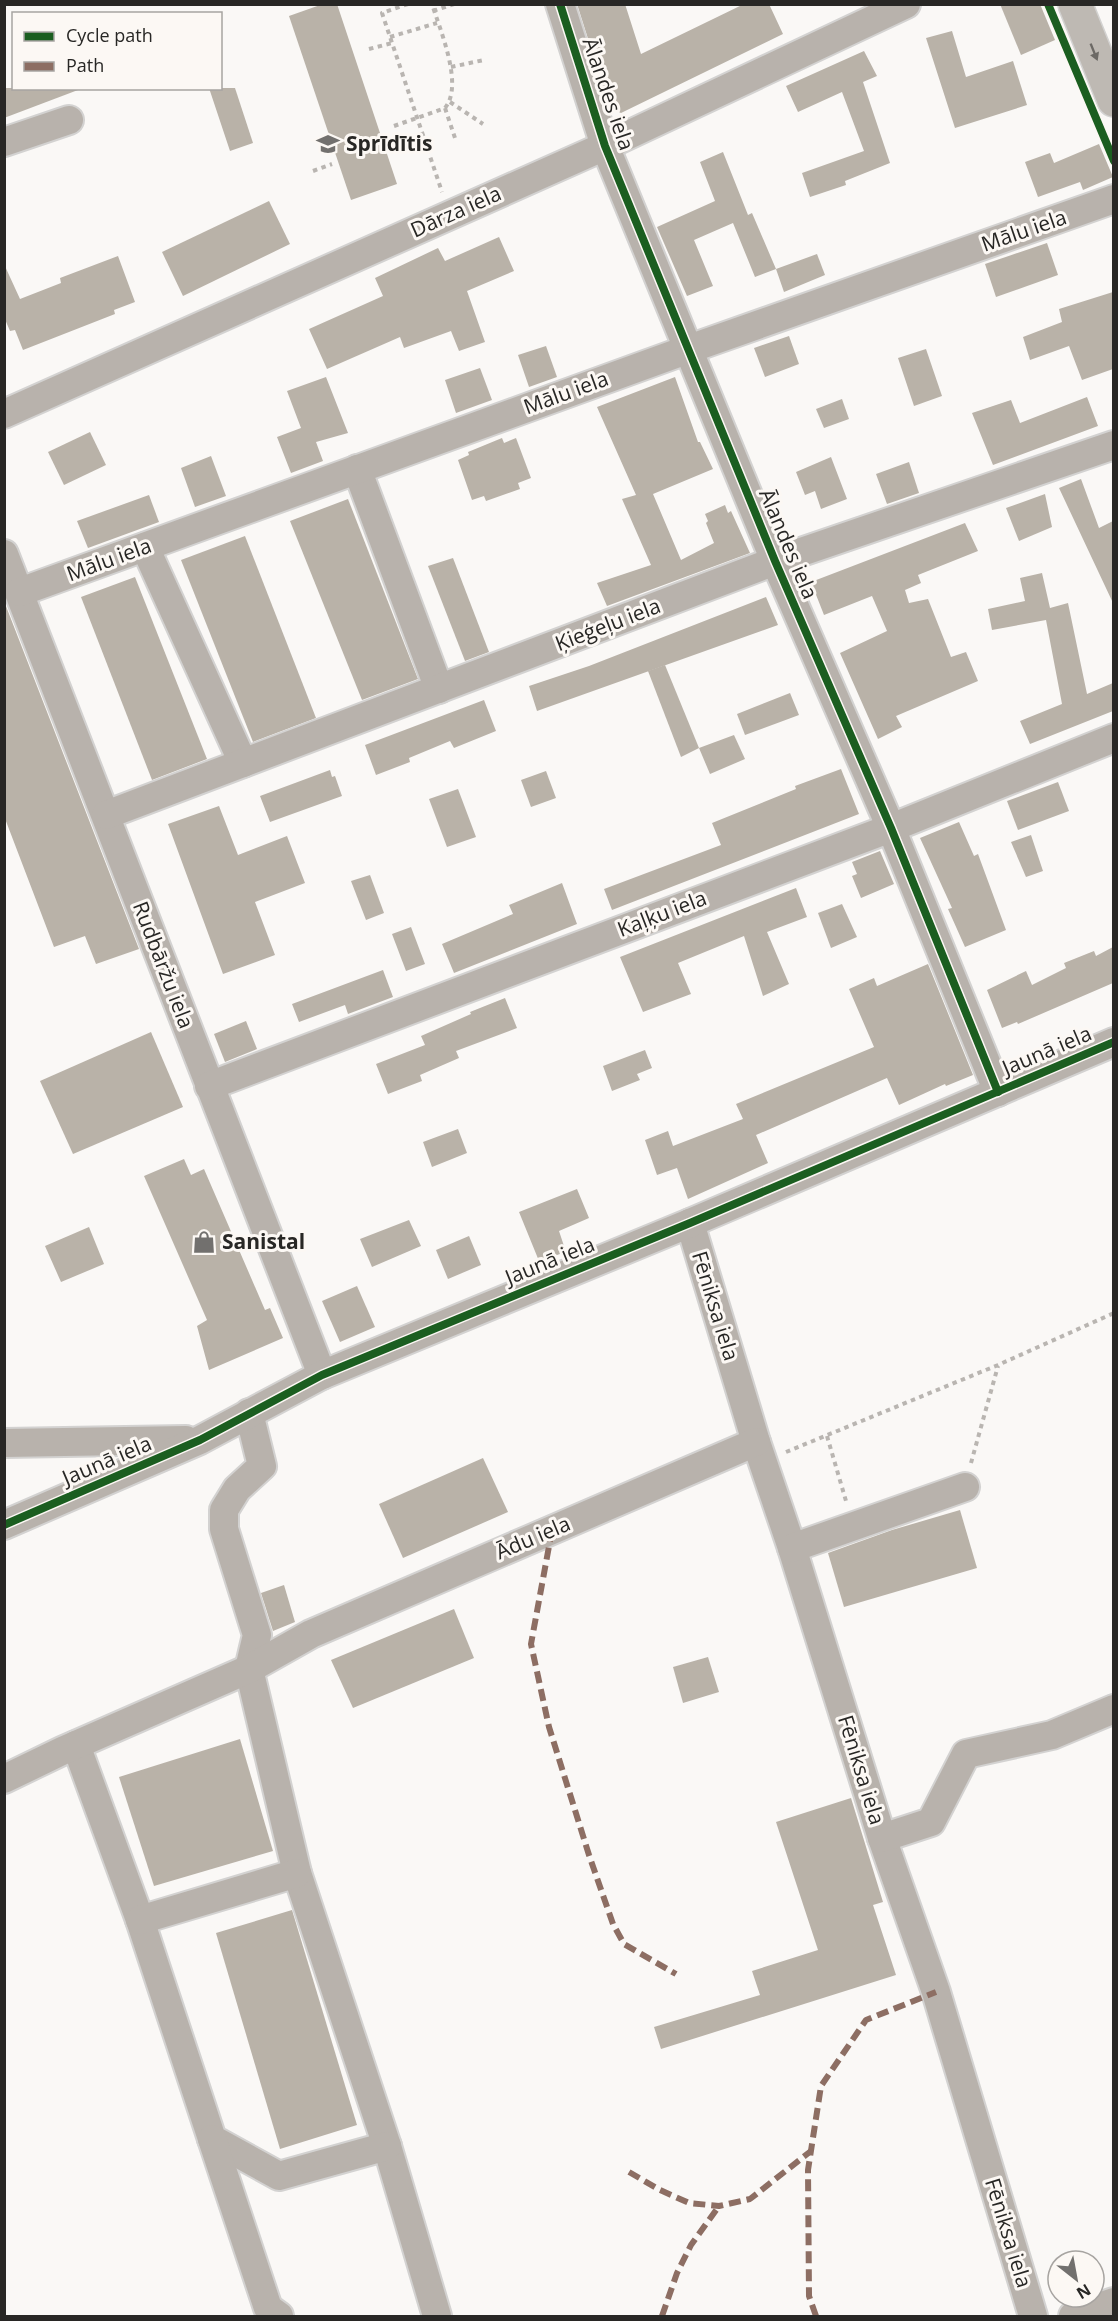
<svg xmlns="http://www.w3.org/2000/svg" width="1118" height="2321" viewBox="0 0 1118 2321" font-family="'Open Sans',sans-serif">
  <style>
    .building { fill: #b9b2a8 }
    .lines { fill: none; stroke-linecap: round; stroke-linejoin: round }
    .minor-casing { stroke: #d3d2d1; stroke-width: 32 }
    .highway-casing { stroke: #d3d2d1; stroke-width: 36 }
    .path { stroke: #b9b5b1; stroke-width: 4; stroke-dasharray: 4.5 4.5; stroke-linecap: butt }
    .minor { stroke: #b8b2ac; stroke-width: 28 }
    .highway { stroke: #beb9b3; stroke-width: 33 }
    .quiet { stroke: #8d6e63; stroke-width: 6; stroke-dasharray: 12 6; stroke-linecap: butt }
    .cycleway-casing { stroke: #fcf8f4; stroke-width: 11 }
    .cycleway { stroke: #1b5e20; stroke-width: 8 }
    .oneway { fill: #6c6965 }
    .labels { text-anchor: middle; stroke-width: 6; stroke-linejoin: round; paint-order: stroke }
    .street-label { font-size: 21px; fill: #282725; stroke: #fcf8f4 }
    .poi-label { font-size: 21px; font-weight: bold; fill: #282725; stroke: #fcf8f4; text-anchor: start }
  </style>
  <rect width="100%" height="100%" fill="#faf8f6"/>
  <g class="building">
    <path d="M 323,4 L 337,4 L 397,184 L 351,200 L 289,16 Z"/>
    <path d="M 577,4 L 625,4 L 641,54 L 744,4 L 769,4 L 783,34 L 621,113 L 610,108 Z"/>
    <path d="M 1000,4 L 1040,4 L 1055,40 L 1021,55 Z"/>
    <path d="M 952,31 L 966,77 L 1013,61 L 1027,105 L 955,128 L 926,38 Z"/>
    <path d="M 864,51 L 877,76 L 863,82 L 890,163 L 845,181 L 846,185 L 810,197 L 802,173 L 864,151 L 842,92 L 798,112 L 786,86 Z"/>
    <path d="M 4,88 L 78,88 L 78,90 L 4,118 Z"/>
    <path d="M 209,88 L 235,88 L 253,143 L 230,151 Z"/>
    <path d="M 1099,144 L 1113,177 L 1083,190 L 1080,182 L 1038,197 L 1025,162 L 1050,153 L 1054,163 Z"/>
    <path d="M 723,152 L 748,215 L 752,213 L 776,269 L 755,277 L 733,223 L 694,240 L 713,286 L 687,296 L 657,227 L 715,201 L 700,162 Z"/>
    <path d="M 269,201 L 290,244 L 183,296 L 162,252 Z"/>
    <path d="M 499,237 L 514,271 L 467,291 L 485,342 L 459,351 L 451,331 L 404,348 L 400,337 L 327,369 L 309,329 L 383,296 L 375,278 L 438,248 L 445,261 Z"/>
    <path d="M 1047,243 L 1058,275 L 996,297 L 985,264 Z"/>
    <path d="M 817,254 L 825,275 L 784,292 L 776,269 Z"/>
    <path d="M 118,256 L 135,302 L 114,310 L 115,314 L 23,350 L 15,330 L 10,331 L 4,317 L 4,264 L 20,299 L 61,283 L 60,278 Z"/>
    <path d="M 1113,292 L 1113,369 L 1082,380 L 1069,346 L 1030,360 L 1023,337 L 1062,322 L 1059,309 Z"/>
    <path d="M 789,336 L 799,364 L 765,377 L 754,348 Z"/>
    <path d="M 546,346 L 557,377 L 529,387 L 518,355 Z"/>
    <path d="M 926,349 L 942,396 L 914,406 L 898,358 Z"/>
    <path d="M 480,368 L 492,400 L 456,413 L 445,380 Z"/>
    <path d="M 326,377 L 348,433 L 316,442 L 323,461 L 291,473 L 277,437 L 301,428 L 287,391 Z"/>
    <path d="M 675,377 L 698,442 L 700,442 L 713,469 L 653,494 L 681,560 L 714,543 L 706,523 L 708,521 L 705,514 L 725,505 L 728,513 L 731,511 L 750,553 L 607,606 L 597,583 L 651,565 L 622,499 L 636,495 L 597,407 Z"/>
    <path d="M 1087,397 L 1098,426 L 993,465 L 972,413 L 1011,400 L 1020,423 Z"/>
    <path d="M 842,399 L 849,419 L 824,428 L 816,409 Z"/>
    <path d="M 90,432 L 106,465 L 64,485 L 48,452 Z"/>
    <path d="M 502,438 L 504,443 L 516,438 L 531,478 L 518,483 L 520,489 L 486,501 L 484,496 L 472,500 L 458,460 L 469,455 L 468,452 Z"/>
    <path d="M 211,456 L 226,496 L 195,507 L 181,468 Z"/>
    <path d="M 831,457 L 847,499 L 821,509 L 815,491 L 805,495 L 796,472 Z"/>
    <path d="M 909,462 L 919,493 L 887,504 L 876,474 Z"/>
    <path d="M 1081,479 L 1099,528 L 1113,521 L 1113,603 L 1059,488 Z"/>
    <path d="M 1045,494 L 1052,527 L 1019,541 L 1006,508 Z"/>
    <path d="M 149,495 L 159,522 L 88,548 L 77,521 Z"/>
    <path d="M 348,499 L 418,679 L 362,700 L 290,521 Z"/>
    <path d="M 965,523 L 978,551 L 918,575 L 921,583 L 905,590 L 909,603 L 928,599 L 951,657 L 966,652 L 978,681 L 896,716 L 902,727 L 878,739 L 840,653 L 887,631 L 872,596 L 824,615 L 811,582 Z"/>
    <path d="M 245,536 L 316,718 L 253,742 L 181,560 Z"/>
    <path d="M 453,558 L 489,652 L 465,661 L 428,566 Z"/>
    <path d="M 1042,573 L 1050,608 L 1068,603 L 1087,694 L 1113,683 L 1113,711 L 1030,744 L 1020,721 L 1062,704 L 1046,620 L 992,630 L 988,609 L 1025,601 L 1020,578 Z"/>
    <path d="M 135,577 L 207,759 L 152,780 L 81,597 Z"/>
    <path d="M 766,597 L 778,625 L 537,711 L 529,686 L 589,666 Z"/>
    <path d="M 4,601 L 139,949 L 96,964 L 85,936 L 54,947 L 4,816 Z"/>
    <path d="M 665,665 L 699,748 L 681,757 L 648,671 Z"/>
    <path d="M 790,693 L 799,715 L 745,735 L 737,714 Z"/>
    <path d="M 484,700 L 496,731 L 454,748 L 450,741 L 409,758 L 410,762 L 376,775 L 365,745 Z"/>
    <path d="M 734,735 L 745,759 L 710,774 L 699,748 Z"/>
    <path d="M 841,769 L 859,814 L 612,910 L 604,889 L 721,845 L 712,823 L 796,789 L 795,786 Z"/>
    <path d="M 330,770 L 332,777 L 335,776 L 342,796 L 270,822 L 260,796 Z"/>
    <path d="M 546,771 L 556,798 L 531,807 L 521,780 Z"/>
    <path d="M 1058,782 L 1069,811 L 1018,830 L 1007,801 Z"/>
    <path d="M 458,789 L 476,837 L 447,847 L 429,799 Z"/>
    <path d="M 219,806 L 238,855 L 287,836 L 305,883 L 255,902 L 275,955 L 223,974 L 168,824 Z"/>
    <path d="M 959,822 L 974,856 L 978,854 L 1006,930 L 965,947 L 948,909 L 952,908 L 920,838 Z"/>
    <path d="M 1031,835 L 1043,871 L 1026,877 L 1011,842 Z"/>
    <path d="M 880,851 L 894,884 L 861,898 L 852,876 L 857,874 L 852,862 Z"/>
    <path d="M 370,875 L 384,913 L 366,920 L 351,881 Z"/>
    <path d="M 562,883 L 577,924 L 454,973 L 442,944 L 513,914 L 509,905 Z"/>
    <path d="M 796,888 L 807,917 L 767,932 L 789,984 L 763,996 L 744,936 L 678,963 L 691,994 L 643,1012 L 620,957 Z"/>
    <path d="M 842,904 L 857,937 L 831,948 L 818,913 Z"/>
    <path d="M 411,927 L 425,964 L 406,971 L 392,934 Z"/>
    <path d="M 1113,947 L 1113,983 L 1018,1024 L 1017,1022 L 1002,1028 L 987,990 L 1026,971 L 1032,985 L 1066,968 L 1064,963 L 1094,951 L 1096,956 Z"/>
    <path d="M 928,964 L 973,1075 L 946,1086 L 945,1084 L 899,1105 L 887,1078 L 756,1135 L 768,1163 L 688,1199 L 677,1168 L 657,1175 L 645,1140 L 668,1131 L 673,1146 L 743,1119 L 736,1104 L 874,1047 L 849,989 L 874,978 L 877,986 Z"/>
    <path d="M 383,970 L 393,997 L 348,1014 L 345,1005 L 299,1022 L 292,1004 Z"/>
    <path d="M 505,998 L 517,1028 L 456,1051 L 459,1058 L 420,1075 L 422,1081 L 388,1094 L 376,1064 L 425,1045 L 421,1036 L 471,1014 L 470,1012 Z"/>
    <path d="M 246,1021 L 257,1049 L 225,1062 L 214,1034 Z"/>
    <path d="M 151,1032 L 183,1107 L 73,1154 L 40,1081 Z"/>
    <path d="M 645,1050 L 652,1068 L 637,1074 L 640,1080 L 612,1091 L 603,1066 Z"/>
    <path d="M 458,1129 L 467,1153 L 432,1167 L 423,1142 Z"/>
    <path d="M 184,1159 L 191,1175 L 204,1169 L 265,1310 L 270,1308 L 283,1338 L 209,1370 L 197,1326 L 207,1320 L 144,1176 Z"/>
    <path d="M 577,1189 L 589,1218 L 559,1231 L 566,1252 L 539,1261 L 519,1212 Z"/>
    <path d="M 409,1220 L 421,1246 L 372,1267 L 360,1239 Z"/>
    <path d="M 89,1227 L 104,1264 L 61,1282 L 45,1246 Z"/>
    <path d="M 469,1236 L 481,1265 L 448,1279 L 436,1250 Z"/>
    <path d="M 357,1286 L 375,1327 L 340,1342 L 322,1301 Z"/>
    <path d="M 483,1458 L 508,1512 L 403,1558 L 379,1504 Z"/>
    <path d="M 960,1510 L 977,1568 L 844,1607 L 828,1553 L 892,1530 Z"/>
    <path d="M 284,1585 L 295,1622 L 273,1631 L 261,1593 Z"/>
    <path d="M 454,1609 L 474,1658 L 353,1708 L 331,1660 Z"/>
    <path d="M 708,1657 L 719,1692 L 683,1703 L 673,1667 Z"/>
    <path d="M 240,1739 L 273,1851 L 154,1886 L 119,1777 Z"/>
    <path d="M 851,1798 L 883,1902 L 873,1905 L 896,1975 L 661,2049 L 654,2027 L 760,1995 L 752,1971 L 818,1950 L 776,1822 Z"/>
    <path d="M 292,1910 L 357,2125 L 280,2149 L 216,1933 Z"/>
  </g>
  <g class="lines">
    <g class="minor-casing">
      <g id="minor">
        <path d="M 560,4 L 605,146 L 775,561 L 891,828 L 998,1092"/>
        <path d="M 4,142 L 69,120"/>
        <path d="M 4,414 L 605,146 L 906,4"/>
        <path d="M 357,469 L 439,689"/>
        <path d="M 145,547 L 243,763"/>
        <path d="M 4,554 L 322,1375"/>
        <path d="M 20,592 L 689,349 L 1114,199"/>
        <path d="M 106,815 L 775,561 L 1114,445"/>
        <path d="M 209,1086 L 891,828 L 1114,738"/>
        <path d="M 690,1223 L 756,1442 L 792,1548 L 882,1838 L 936,1992 L 1033,2316"/>
        <path d="M 249,1413 L 262,1466 L 237,1489 L 224,1510 L 224,1529 L 257,1635 L 249,1669 L 297,1873 L 387,2146 L 437,2316"/>
        <path d="M 4,1443 L 186,1440"/>
        <path d="M 4,1525 L 200,1440 L 322,1375 L 690,1223 L 1114,1042"/>
        <path d="M 792,1548 L 965,1487"/>
        <path d="M 76,1745 L 140,1920 L 212,2139 L 279,2176 L 387,2146"/>
        <path d="M 4,1779 L 62,1751 L 249,1669 L 311,1634 L 756,1442"/>
        <path d="M 882,1838 L 931,1822 L 966,1754 L 1052,1735 L 1114,1709"/>
        <path d="M 140,1920 L 297,1873"/>
        <path d="M 212,2139 L 268,2308 L 279,2316"/>
        <path d="M 1073,2316 L 1114,2302"/>
      </g>
    </g>
    <g class="highway-casing">
      <path id="highway" d="M 1075,4 L 1114,100"/>
    </g>
    <g class="path">
      <path d="M 408,4 L 382,13 L 442,192"/>
      <path d="M 433,11 L 454,4"/>
      <path d="M 390,37 L 437,23"/>
      <path d="M 369,49 L 392,43"/>
      <path d="M 451,67 L 484,60"/>
      <path d="M 450,102 L 483,124"/>
      <path d="M 445,108 L 456,141"/>
      <path d="M 394,126 L 445,108 C 464,85 440,30 432,4"/>
      <path d="M 313,171 L 332,164"/>
      <path d="M 827,1436 L 846,1501"/>
      <path d="M 786,1452 L 998,1365 L 1114,1313"/>
      <path d="M 971,1463 L 998,1366"/>
    </g>
    <use href="#minor" class="minor"/>
    <use href="#highway" class="highway"/>
    <g class="quiet">
      <path d="M 552,1530 L 531,1644 L 549,1727 L 589,1855 L 613,1924 L 624,1944 L 676,1974"/>
      <path d="M 629,2172 L 660,2190 L 689,2203 L 719,2206 L 750,2199 L 811,2151"/>
      <path d="M 662,2316 L 677,2273 L 691,2245 L 719,2206"/>
      <path d="M 816,2316 L 809,2296 L 808,2170 L 821,2086 L 866,2020 L 936,1992"/>
    </g>
    <g class="cycleway-casing">
      <g id="cycleway">
        <path d="M 560,4 L 605,146 L 775,561 L 891,828 L 998,1092"/>
        <path d="M 1048,4 L 1114,161"/>
        <path d="M 4,1525 L 200,1440 L 322,1375 L 690,1223 L 1114,1042"/>
      </g>
    </g>
    <use href="#cycleway" class="cycleway"/>
  </g>
  <defs><path id="oneway-solid" d="M-6-.8H1V-3.2L6.5 0L1 3.2V.8H-6Z" transform="scale(1.5)"/></defs>
  <use class="oneway" href="#oneway-solid" transform="translate(1094 52) rotate(68)"/>
  <defs>
    <g id="school-bare" transform="scale(1.8)"><path d="M0-5L7-2L0 1L-7-2ZM-4 1L0 2.5L4 1V4Q0 6-4 4Z" fill="#72706e" stroke="#fcf8f4" stroke-width="2.5" paint-order="stroke"/></g>
    <g id="shop-bare" transform="scale(1.8)"><path d="M-5-2.5h2.3a2.7 3.5 0 0 1 5.4 0H5L5.5 6h-11ZM-1.5-2.5h3a1.5 2.3 0 0 0-3 0Z" fill="#72706e" stroke="#fcf8f4" stroke-width="2.5" paint-order="stroke"/></g>
  </defs>
  <g fill-rule="evenodd">
    <use href="#school-bare" x="328" y="144"/>
    <use href="#shop-bare" x="204" y="1242"/>
  </g>
  <g class="labels">
    <g class="street-label">
      <text transform="translate(608 94) rotate(71)" y="7">Ālandes iela</text>
      <text transform="translate(456 212) rotate(-24)" y="7">Dārza iela</text>
      <text transform="translate(1024 231) rotate(-19)" y="7">Mālu iela</text>
      <text transform="translate(566 393) rotate(-20)" y="7">Mālu iela</text>
      <text transform="translate(788 544) rotate(67)" y="7">Ālandes iela</text>
      <text transform="translate(109 560) rotate(-20)" y="7">Mālu iela</text>
      <text transform="translate(608 625) rotate(-21)" y="7">Ķieģeļu iela</text>
      <text transform="translate(662 914) rotate(-21)" y="7">Kaļķu iela</text>
      <text transform="translate(163 965) rotate(69)" y="7">Rudbāržu iela</text>
      <text transform="translate(1047 1051) rotate(-23)" y="7">Jaunā iela</text>
      <text transform="translate(550 1261) rotate(-22)" y="7">Jaunā iela</text>
      <text transform="translate(715 1306) rotate(73)" y="7">Fēniksa iela</text>
      <text transform="translate(107 1461) rotate(-23)" y="7">Jaunā iela</text>
      <text transform="translate(533 1538) rotate(-23)" y="7">Ādu iela</text>
      <text transform="translate(861 1770) rotate(73)" y="7">Fēniksa iela</text>
      <text transform="translate(1008 2233) rotate(73)" y="7">Fēniksa iela</text>
    </g>
    <g class="poi-label">
      <text x="346" y="151">Sprīdītis</text>
      <text x="222" y="1249">Sanistal</text>
    </g>
  </g>
  <rect width="1118" height="2321" fill="none" stroke="#282725" stroke-width="12"/>
  <rect x="12" y="12" width="210" height="78" fill="#fcf8f4" stroke="#a7a4a1" stroke-width="1.5"/>
  <rect x="24" y="32" width="30" height="9" fill="#1b5e20" stroke="#a7a4a1" stroke-width="1.5"/>
  <text x="66" y="42" font-size="18" fill="#282725">Cycle path</text>
  <rect x="24" y="62" width="30" height="9" fill="#8d6e63" stroke="#a7a4a1" stroke-width="1.5"/>
  <text x="66" y="72" font-size="18" fill="#282725">Path</text>
  <g transform="translate(1076 2279) rotate(149)"><circle r="28" fill="#fcf8f4" stroke="#a7a4a1" stroke-width="1.5"/>
  <path d="M0-4.5L10 22L0 15L-10 22Z" fill="#72706e"/>
  <text y="-9" font-size="16" font-weight="bold" text-anchor="middle" fill="#282725">N</text>
  </g>
</svg>
